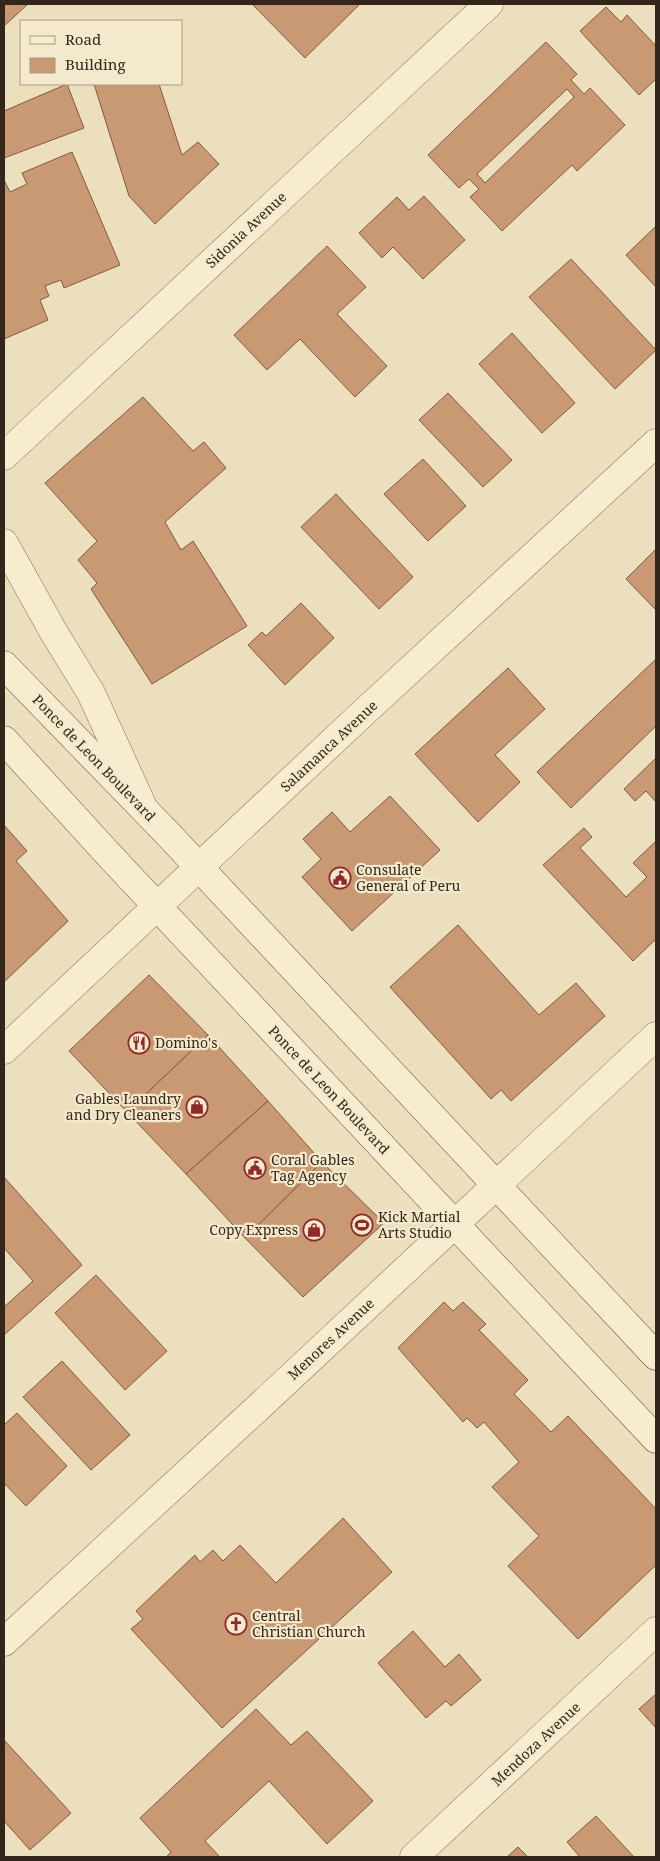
<svg xmlns="http://www.w3.org/2000/svg" width="660" height="1861" viewBox="0 0 660 1861" font-family="'Noto Serif',serif">
  <style>
    .building { fill: #c99974; stroke: #815a3e; fill-rule: evenodd }
    .lines { fill: none; stroke-linecap: round; stroke-linejoin: round }
    .street-casing { stroke: #836f57; stroke-width: 29 }
    .secondary-casing { stroke: #65503a; stroke-width: 29 }
    .street { stroke: #f7ecd0; stroke-width: 28 }
    .secondary { stroke: #f7ecd0; stroke-width: 28 }
    .labels { text-anchor: middle; stroke-width: 4.5; stroke-linejoin: round; paint-order: stroke }
    .street-label { font-size: 14px; fill: #33271b; stroke: #f4e9cc }
    .poi-label { font-size: 14px; fill: #33271b; stroke: #f4e9cc; text-anchor: start }
  </style>
  <rect width="100%" height="100%" fill="#ecdfbd"/>
  <g class="building">
    <path d="M 4,4 L 28,4 L 4,26 Z"/>
    <path d="M 252,4 L 360,4 L 305,58 Z"/>
    <path d="M 606,7 L 621,22 L 627,15 L 656,46 L 656,79 L 639,95 L 580,31 Z"/>
    <path d="M 546,42 L 577,74 L 571,80 L 584,94 L 590,88 L 625,125 L 577,171 L 572,165 L 502,231 L 470,197 L 479,189 L 469,179 L 459,188 L 428,155 ZM 567,89 L 574,97 L 485,183 L 477,174 Z"/>
    <path d="M 67,84 L 84,128 L 4,158 L 4,111 Z"/>
    <path d="M 94,84 L 159,84 L 182,155 L 198,142 L 219,164 L 155,224 L 129,196 Z"/>
    <path d="M 72,152 L 120,265 L 64,288 L 61,280 L 45,286 L 49,296 L 40,300 L 48,320 L 4,339 L 4,180 L 10,192 L 27,184 L 22,173 Z"/>
    <path d="M 424,196 L 465,240 L 423,279 L 393,247 L 382,258 L 359,233 L 397,197 L 409,210 Z"/>
    <path d="M 656,226 L 656,287 L 626,255 Z"/>
    <path d="M 327,246 L 366,287 L 337,314 L 387,366 L 355,397 L 300,339 L 267,370 L 234,335 Z"/>
    <path d="M 571,259 L 656,350 L 615,389 L 529,297 Z"/>
    <path d="M 512,333 L 575,403 L 542,433 L 479,364 Z"/>
    <path d="M 448,393 L 512,460 L 483,487 L 419,420 Z"/>
    <path d="M 143,397 L 193,451 L 204,442 L 226,468 L 165,522 L 181,550 L 193,541 L 247,626 L 152,684 L 91,589 L 97,583 L 78,560 L 97,541 L 45,483 Z"/>
    <path d="M 423,459 L 466,506 L 428,541 L 384,494 Z"/>
    <path d="M 336,494 L 413,577 L 379,609 L 301,527 Z"/>
    <path d="M 656,549 L 656,610 L 626,579 Z"/>
    <path d="M 301,603 L 334,638 L 285,685 L 248,645 L 262,632 L 266,636 Z"/>
    <path d="M 656,659 L 656,726 L 571,808 L 537,772 Z"/>
    <path d="M 508,668 L 545,709 L 495,755 L 520,782 L 478,822 L 415,754 Z"/>
    <path d="M 656,758 L 656,802 L 646,791 L 635,801 L 624,789 Z"/>
    <path d="M 390,796 L 440,850 L 352,931 L 302,877 L 321,859 L 303,839 L 332,812 L 350,832 Z"/>
    <path d="M 4,825 L 27,851 L 16,861 L 68,921 L 4,982 Z"/>
    <path d="M 584,828 L 592,837 L 580,848 L 626,897 L 647,877 L 633,863 L 656,841 L 656,939 L 633,961 L 543,865 Z"/>
    <path d="M 458,925 L 539,1015 L 576,983 L 605,1016 L 511,1101 L 501,1090 L 491,1099 L 390,987 Z"/>
    <path d="M 149,975 L 208,1035 L 127,1112 L 69,1051 Z"/>
    <path d="M 208,1035 L 268,1101 L 186,1174 L 127,1112 Z"/>
    <path d="M 268,1101 L 322,1162 L 245,1238 L 186,1174 Z"/>
    <path d="M 322,1162 L 384,1223 L 303,1297 L 245,1238 Z"/>
    <path d="M 4,1177 L 82,1265 L 4,1335 L 4,1307 L 33,1281 L 4,1248 Z"/>
    <path d="M 96,1275 L 167,1351 L 125,1390 L 55,1313 Z"/>
    <path d="M 444,1302 L 453,1311 L 463,1302 L 486,1324 L 479,1330 L 528,1380 L 514,1394 L 551,1432 L 568,1416 L 656,1509 L 656,1565 L 578,1639 L 508,1566 L 539,1536 L 492,1487 L 519,1462 L 484,1422 L 477,1428 L 467,1418 L 463,1422 L 398,1348 Z"/>
    <path d="M 62,1361 L 130,1435 L 91,1470 L 23,1397 Z"/>
    <path d="M 17,1413 L 67,1466 L 26,1506 L 4,1483 L 4,1425 Z"/>
    <path d="M 343,1518 L 392,1572 L 222,1728 L 131,1629 L 143,1619 L 136,1611 L 195,1555 L 200,1562 L 213,1550 L 223,1561 L 240,1545 L 276,1583 Z"/>
    <path d="M 413,1631 L 445,1667 L 459,1654 L 481,1680 L 451,1706 L 446,1701 L 426,1718 L 378,1663 Z"/>
    <path d="M 656,1694 L 656,1728 L 639,1709 Z"/>
    <path d="M 256,1709 L 291,1745 L 307,1731 L 373,1801 L 327,1844 L 269,1781 L 205,1841 L 220,1857 L 166,1857 L 171,1852 L 140,1818 Z"/>
    <path d="M 4,1740 L 71,1813 L 30,1850 L 4,1821 Z"/>
    <path d="M 596,1816 L 634,1857 L 580,1857 L 567,1842 Z"/>
    <path d="M 518,1847 L 528,1857 L 507,1857 Z"/>
  </g>
  <g class="lines">
    <g class="street-casing">
      <g id="street">
        <path d="M 4,456 L 489,4"/>
        <path d="M 4,543 L 53,631 L 91,693 L 143,807"/>
        <path d="M 4,1050 L 362,714 L 656,443"/>
        <path d="M 4,1642 L 262,1404 L 656,1036"/>
        <path d="M 414,1857 L 656,1631"/>
      </g>
    </g>
    <g class="secondary-casing">
      <g id="secondary">
        <path d="M 4,665 L 167,833 L 656,1356"/>
        <path d="M 4,740 L 109,855 L 656,1439"/>
      </g>
    </g>
    <use href="#street" class="street"/>
    <use href="#secondary" class="secondary"/>
  </g>
  <defs>
    <g id="civic-ring" transform="scale(1.125)"><circle r="9.5" fill="#f4e9cc" stroke="#902a29" stroke-width="1.5"/><path d="M-.6-6.5H3V-4.5H.6V-3L4-1V1h2V6H-6V1h2V-1L-.6-3ZM-1.2 2.5V6h2.4V2.5Z" fill="#902a29"/></g>
    <g id="restaurant-ring" transform="scale(1.125)"><circle r="9.5" fill="#f4e9cc" stroke="#902a29" stroke-width="1.5"/><path d="M-5-6h1v4h1v-4h1v4h1v-4h1v5L-1.5 .5V6h-2V.5L-5-1ZM5-6V6H3V1.5H1.5Q1.5-4 5-6Z" fill="#902a29"/></g>
    <g id="shop-ring" transform="scale(1.125)"><circle r="9.5" fill="#f4e9cc" stroke="#902a29" stroke-width="1.5"/><path d="M-5-2.5h2.3a2.7 3.5 0 0 1 5.4 0H5L5.5 6h-11ZM-1.5-2.5h3a1.5 2.3 0 0 0-3 0Z" fill="#902a29"/></g>
    <g id="stadium-ring" transform="scale(1.125)"><circle r="9.5" fill="#f4e9cc" stroke="#902a29" stroke-width="1.5"/><path d="M0-5a6.5 5 0 1 0 0 10a6.5 5 0 1 0 0-10ZM-3.5-1.8h7v3.6h-7Z" fill="#902a29"/></g>
    <g id="church-ring" transform="scale(1.125)"><circle r="9.5" fill="#f4e9cc" stroke="#902a29" stroke-width="1.5"/><path d="M-1.2-6h2.4v3.5h3.3v2.4h-3.3V6h-2.4V-.1h-3.3v-2.4h3.3Z" fill="#902a29"/></g>
  </defs>
  <g fill-rule="evenodd">
    <use href="#civic-ring" x="340" y="878"/>
    <use href="#restaurant-ring" x="139" y="1043"/>
    <use href="#shop-ring" x="197" y="1107"/>
    <use href="#civic-ring" x="255" y="1168"/>
    <use href="#stadium-ring" x="362" y="1225"/>
    <use href="#shop-ring" x="314" y="1230"/>
    <use href="#church-ring" x="236" y="1624"/>
  </g>
  <g class="labels">
    <g class="street-label">
      <text transform="translate(246 230) rotate(-43)" y="5">Sidonia Avenue</text>
      <text transform="translate(329 746) rotate(-43)" y="5">Salamanca Avenue</text>
      <text transform="translate(94 758) rotate(46)" y="5">Ponce de Leon Boulevard</text>
      <text transform="translate(329 1090) rotate(47)" y="5">Ponce de Leon Boulevard</text>
      <text transform="translate(331 1339) rotate(-43)" y="5">Menores Avenue</text>
      <text transform="translate(536 1744) rotate(-43)" y="5">Mendoza Avenue</text>
    </g>
    <g class="poi-label">
      <text x="356" y="875">Consulate<tspan x="356" dy="16">General of Peru</tspan></text>
      <text x="155" y="1048">Domino's</text>
      <text x="181" y="1104" text-anchor="end">Gables Laundry<tspan x="181" dy="16">and Dry Cleaners</tspan></text>
      <text x="271" y="1165">Coral Gables<tspan x="271" dy="16">Tag Agency</tspan></text>
      <text x="378" y="1222">Kick Martial<tspan x="378" dy="16">Arts Studio</tspan></text>
      <text x="298" y="1235" text-anchor="end">Copy Express</text>
      <text x="252" y="1621">Central<tspan x="252" dy="16">Christian Church</tspan></text>
    </g>
  </g>
  <rect width="660" height="1861" fill="none" stroke="#33271b" stroke-width="10"/>
  <rect x="20" y="20" width="162" height="65" fill="#f4e9cc" stroke="#a79b85"/>
  <rect x="30" y="36" width="25" height="8" fill="#f7ecd0" stroke="#a79b85"/>
  <text x="65" y="45" font-size="15" fill="#33271b">Road</text>
  <rect x="30" y="58" width="25" height="15" fill="#c99974" stroke="#a79b85"/>
  <text x="65" y="70" font-size="15" fill="#33271b">Building</text>
</svg>
